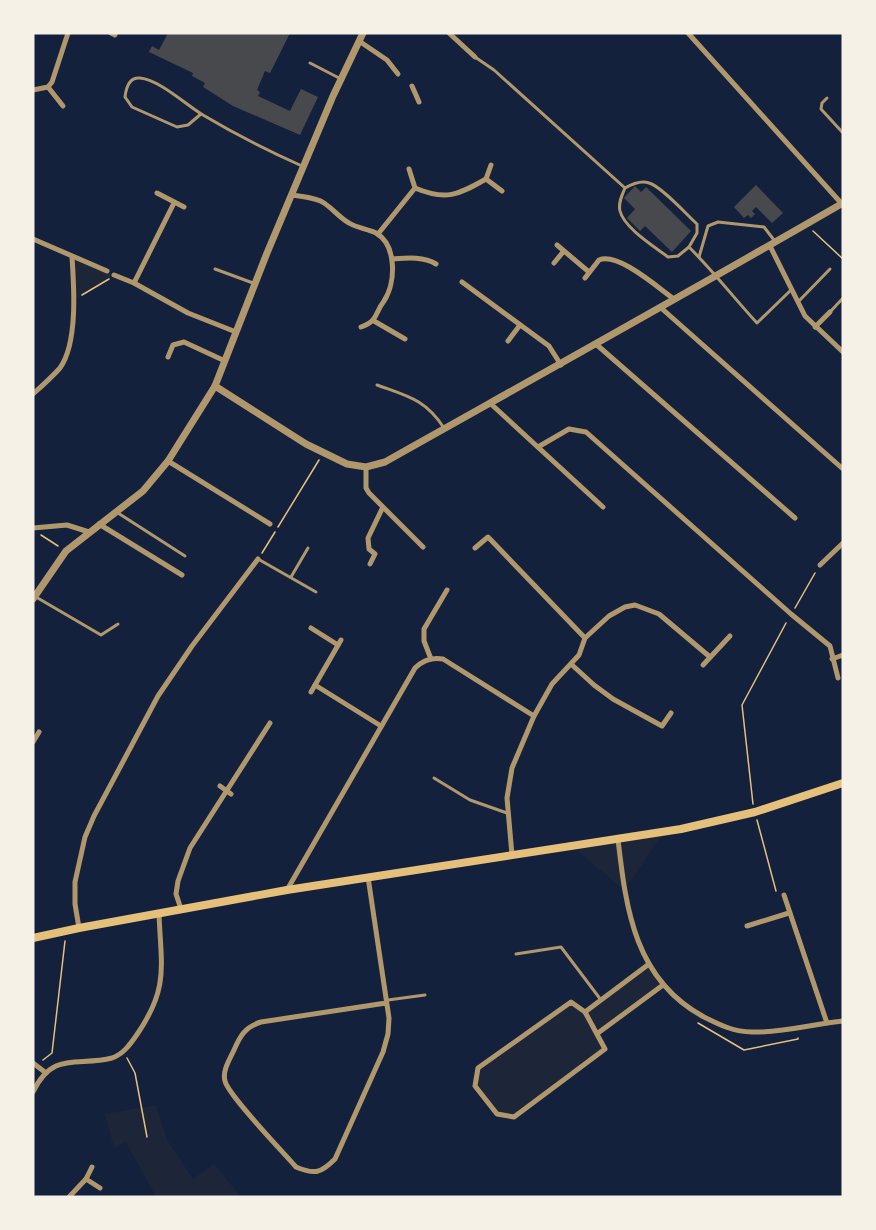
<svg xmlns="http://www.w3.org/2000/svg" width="876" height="1230" viewBox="0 0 876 1230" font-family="Lato,sans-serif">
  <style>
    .green { fill: #1d2539 }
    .building { fill: #48494c }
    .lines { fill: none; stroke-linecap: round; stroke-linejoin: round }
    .path { stroke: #e5c07b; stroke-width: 1.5 }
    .service { stroke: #b1986c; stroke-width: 3 }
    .minor { stroke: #b1986c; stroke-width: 5 }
    .tertiary { stroke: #b1986c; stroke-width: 7 }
    .secondary { stroke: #e5c07b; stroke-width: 8 }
  </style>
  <rect width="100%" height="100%" fill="#14213d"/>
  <g class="green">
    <path d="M 72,257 L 114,275 L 75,300 Z"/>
    <path d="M 664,832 L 624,890 L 573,847 Z"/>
    <path d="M 649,964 L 663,985 L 598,1033 L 605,1049 L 514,1117 L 497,1114 L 475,1086 L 478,1068 L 571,1002 L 585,1012 Z"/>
    <path d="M 156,1105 L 167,1140 L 193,1179 L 214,1164 L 241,1197 L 156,1197 L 126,1142 L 114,1148 L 105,1114 Z"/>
  </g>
  <g class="building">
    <path d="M 168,33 L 290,33 L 270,73 L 265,71 L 257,90 L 260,92 L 258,96 L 290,111 L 301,89 L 318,97 L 300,135 L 233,106 L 203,87 L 205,83 L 192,76 L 193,73 L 149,52 L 152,46 L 159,50 Z"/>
    <path d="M 756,185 L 783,213 L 772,223 L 756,207 L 752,211 L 755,214 L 751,218 L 748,215 L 744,218 L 734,207 Z"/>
    <path d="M 635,186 L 641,192 L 646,187 L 691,231 L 672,252 L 645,226 L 640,231 L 627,218 L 635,209 L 624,198 Z"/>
  </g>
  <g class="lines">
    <g class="path">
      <path d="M 813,231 L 843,259"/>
      <path d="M 82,295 L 109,279"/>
      <path d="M 278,527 L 319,460"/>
      <path d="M 41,535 L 58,546"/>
      <path d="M 262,553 L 275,532"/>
      <path d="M 795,608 L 815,573"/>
      <path d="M 753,804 L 742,705 L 786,623"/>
      <path d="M 757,820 L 776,891"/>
      <path d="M 698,1023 L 744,1050 L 798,1039 L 798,1038"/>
      <path d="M 127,1058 L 135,1073 L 147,1137"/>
      <path d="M 43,1060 L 52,1053 L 65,941"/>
    </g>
    <g class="service">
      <path d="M 475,57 L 494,70 L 625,188 C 632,184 641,180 649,183 C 661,186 687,215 697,224 L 697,233 L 689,247 C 713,271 734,298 757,323 L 791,290"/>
      <path d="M 310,63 L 341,79"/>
      <path d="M 827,98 L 822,103 L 821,109 L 843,133"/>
      <path d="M 201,114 L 188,125 L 177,127 L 132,107 L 125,97 C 126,88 129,77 140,78 C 160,80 186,105 203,115 C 235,134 268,151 302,166"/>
      <path d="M 625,188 C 622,195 618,203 620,211 C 624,228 655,247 668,257 L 678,256 L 689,247"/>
      <path d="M 699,257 L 708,226 L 718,222 L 764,227 L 774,240"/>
      <path d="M 215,269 L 253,283"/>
      <path d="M 798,302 L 830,269"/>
      <path d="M 830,312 L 843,298"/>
      <path d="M 377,385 C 407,396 425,399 444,428"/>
      <path d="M 118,513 L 185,556"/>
      <path d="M 258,559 L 316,592"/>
      <path d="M 291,577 L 308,548"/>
      <path d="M 36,597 L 101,635 L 118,624"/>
      <path d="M 434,778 L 470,800 L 507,813"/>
      <path d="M 516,954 L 561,947 L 601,1000"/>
      <path d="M 388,1000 L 425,995"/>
    </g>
    <g class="minor">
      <path d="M 111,33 L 115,35"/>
      <path d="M 449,33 L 475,57"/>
      <path d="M 688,33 L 842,204"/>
      <path d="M 359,41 L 387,60 L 398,74"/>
      <path d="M 412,86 L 419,102"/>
      <path d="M 48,87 L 63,106"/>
      <path d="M 33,90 L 48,87 L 52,82 L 68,33"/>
      <path d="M 491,165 L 486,179 L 502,191"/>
      <path d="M 415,188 C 446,201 458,195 486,179"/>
      <path d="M 157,193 L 184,207"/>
      <path d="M 292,195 C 302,197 315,197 324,203 C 333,209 340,218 349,223 C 357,228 368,229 376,233 C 397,245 396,283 384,301 C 374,314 379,320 361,327"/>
      <path d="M 378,234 L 415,188 L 409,169"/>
      <path d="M 33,239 L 107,271"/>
      <path d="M 557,245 L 589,272"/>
      <path d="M 770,246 L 805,316 L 843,352"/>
      <path d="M 392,259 C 406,258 423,256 436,264"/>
      <path d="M 554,263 L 563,252"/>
      <path d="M 114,275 L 134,283 L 188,313 L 236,332"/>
      <path d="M 585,278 L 599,260 C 618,252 657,287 674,299"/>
      <path d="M 462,282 L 549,346 L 561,365"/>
      <path d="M 134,283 L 174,203"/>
      <path d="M 660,307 L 843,469"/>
      <path d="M 374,321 L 405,339"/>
      <path d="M 815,327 L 830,312"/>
      <path d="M 508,341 L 520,325"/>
      <path d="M 597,345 L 795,518"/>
      <path d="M 168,357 L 173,345 L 184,342 L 225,361"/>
      <path d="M 33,394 C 42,386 52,377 60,368 C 78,343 74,286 72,257"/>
      <path d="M 491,404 L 603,507"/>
      <path d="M 538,447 L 569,429 L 586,432 L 791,614 L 830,646 L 838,678"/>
      <path d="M 168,461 L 270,524"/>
      <path d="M 366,467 L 366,488 L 369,493 L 423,547"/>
      <path d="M 99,524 L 182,575"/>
      <path d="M 33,528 L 67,525 L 89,532"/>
      <path d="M 475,548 L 488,537 L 585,638"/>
      <path d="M 370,564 L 375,554 L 369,549 L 368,538 L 382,509"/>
      <path d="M 820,565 L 843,543"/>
      <path d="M 311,628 L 338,645"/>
      <path d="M 431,659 L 424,641 L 424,629 L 447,590"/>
      <path d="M 832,659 L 843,655"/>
      <path d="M 571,664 L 594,685 L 613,699 L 662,726 L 671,713"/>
      <path d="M 703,665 L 730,636"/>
      <path d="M 315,685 L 381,726"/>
      <path d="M 311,692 L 341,640"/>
      <path d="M 33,742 L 39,732"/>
      <path d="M 220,786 L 231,794"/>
      <path d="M 618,839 C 626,910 635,980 704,1017 C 720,1025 734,1032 752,1032 C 782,1033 813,1024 843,1021"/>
      <path d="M 512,855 L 507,798 L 512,768 L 534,716 L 552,684 L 579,655 L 585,638 L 609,616 L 625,607 L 635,605 L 659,614 L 710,657"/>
      <path d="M 368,877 L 389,1018 L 388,1034 L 383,1052 L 335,1159 C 321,1173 315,1175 296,1167 C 284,1153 228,1095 225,1081 C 222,1071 230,1059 234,1050 C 240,1036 245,1027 261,1022 L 386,1003"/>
      <path d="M 287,890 L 415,668 C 423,660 432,657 443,659 L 534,716"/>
      <path d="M 784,895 L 827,1023"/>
      <path d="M 181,909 L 176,894 L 178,881 L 190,848 L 270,723"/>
      <path d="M 747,926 L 789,913"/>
      <path d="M 79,928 L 75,904 L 75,882 L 85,837 L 94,816 L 158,696 L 192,646 L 258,559"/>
      <path d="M 571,1002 L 585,1012 L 605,1049 L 514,1117 L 497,1114 L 475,1086 L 478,1068 Z"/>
      <path d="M 585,1012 L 649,964"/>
      <path d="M 598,1033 L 663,985"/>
      <path d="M 33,1063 L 46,1073"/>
      <path d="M 33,1092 C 53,1050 78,1067 112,1058 C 124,1054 131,1043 138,1033 C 169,987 161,966 159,914"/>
      <path d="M 92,1167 L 86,1179 L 100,1188"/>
      <path d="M 69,1197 L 86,1179"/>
    </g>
    <g class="tertiary">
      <path d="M 215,386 L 306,444 L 347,464 L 366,467 L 385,462 C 538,376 691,291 843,203"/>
      <path d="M 33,599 L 66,551 L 143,491 L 168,461 L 215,386 L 267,253 L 333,96 L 363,33"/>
    </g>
    <path class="secondary" d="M 33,938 L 79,928 L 287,890 L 681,829 L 755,812 L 843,783"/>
  </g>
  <rect width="876" height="1230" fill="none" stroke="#f6f1e7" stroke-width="69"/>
</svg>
